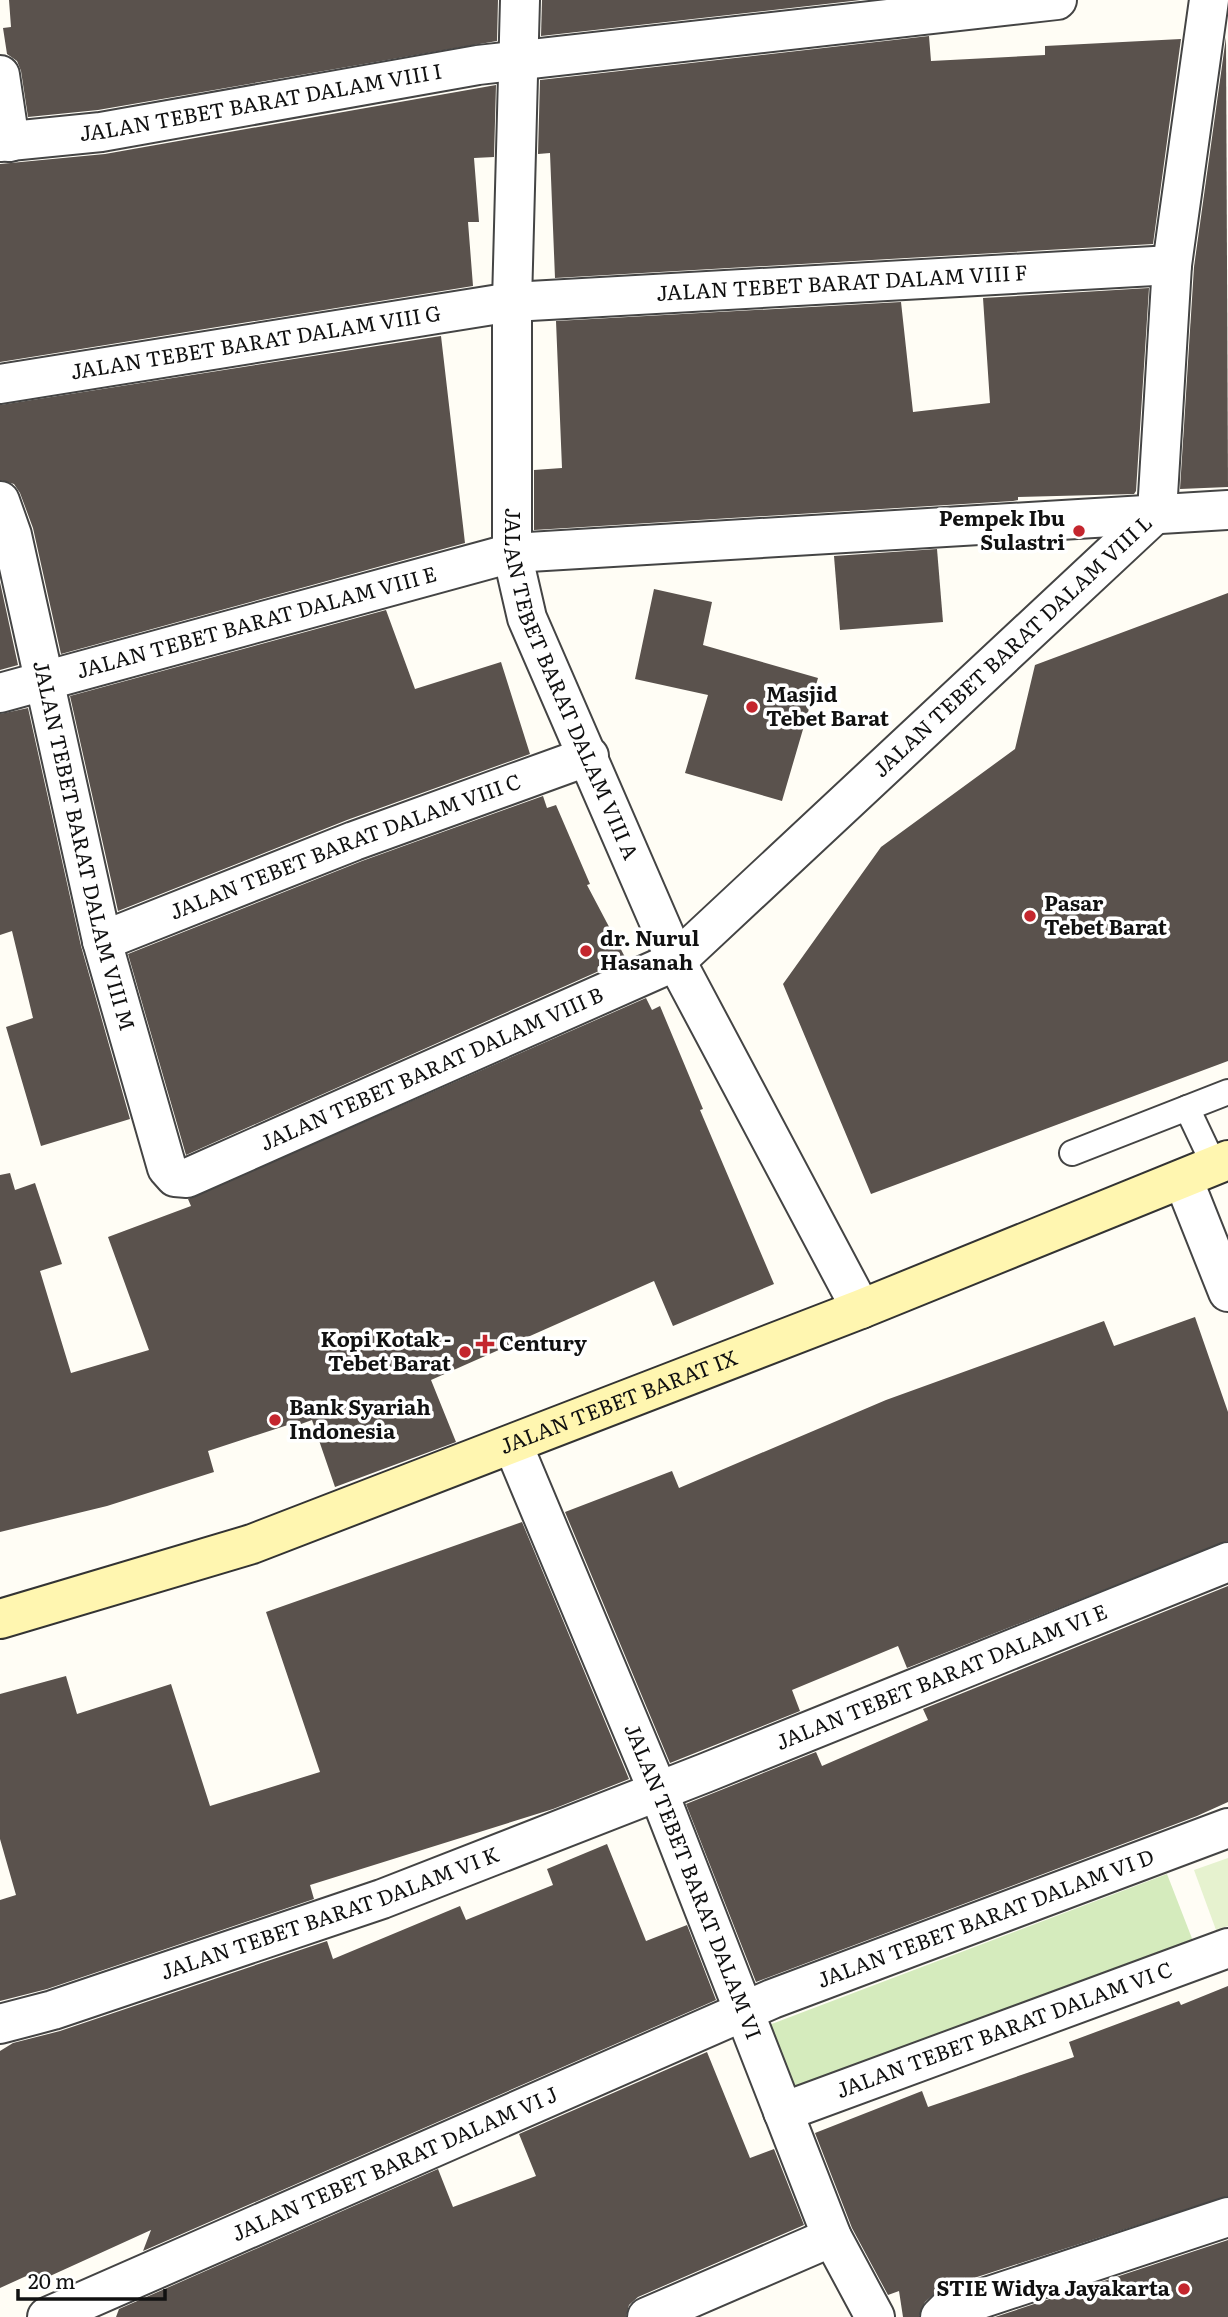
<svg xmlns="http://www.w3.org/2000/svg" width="1228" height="2317" viewBox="0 0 1228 2317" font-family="Literata,serif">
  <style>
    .green { fill: #d5ebbd }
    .pitch { fill: #e6f2cf }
    .building { fill: #5a524d }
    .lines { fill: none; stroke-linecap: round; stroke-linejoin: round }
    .lane-casing { stroke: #444; stroke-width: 28 }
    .street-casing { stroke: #444; stroke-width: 42 }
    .secondary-casing { stroke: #333; stroke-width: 42 }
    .lane { stroke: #fff; stroke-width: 24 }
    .street { stroke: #fff; stroke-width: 38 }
    .secondary { stroke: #fff6b0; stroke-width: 38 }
    .poi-dot { fill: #c4262e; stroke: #fff; stroke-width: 2.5 }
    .labels { text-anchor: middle; stroke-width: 7; stroke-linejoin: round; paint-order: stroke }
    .street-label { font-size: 21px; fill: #111; stroke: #fff }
    .poi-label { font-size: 21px; font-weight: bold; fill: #111; stroke: #fff; text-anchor: start }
  </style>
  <rect width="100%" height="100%" fill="#fffdf5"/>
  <path class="green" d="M 1167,1874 L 1193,1941 L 795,2093 L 769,2025 Z"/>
  <path class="pitch" d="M 1228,1858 L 1228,1926 L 1216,1930 L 1194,1870 Z"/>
  <g class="building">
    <path d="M 9,0 L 498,0 L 497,41 L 98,110 L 28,117 L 21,71 L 17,61 L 7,54 L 3,28 L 11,27 Z"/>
    <path d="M 542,0 L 861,0 L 541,36 Z"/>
    <path d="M 929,36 L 931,61 L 1045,55 L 1045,46 L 1181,39 L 1153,244 L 555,278 L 550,153 L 538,154 L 540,80 Z"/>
    <path d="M 1226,37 L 1228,487 L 1180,489 L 1194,267 Z"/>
    <path d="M 496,85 L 494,157 L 474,158 L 479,222 L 468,222 L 473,286 L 0,362 L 0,164 L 105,154 Z"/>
    <path d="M 1149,288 L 1136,491 L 1134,494 L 1018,497 L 1018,500 L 1013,501 L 534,530 L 534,470 L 562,468 L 556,321 L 901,302 L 913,412 L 990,403 L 983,298 Z"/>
    <path d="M 441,336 L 465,543 L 61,654 L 33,528 L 20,493 L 14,484 L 0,480 L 0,405 Z"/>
    <path d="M 937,549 L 943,622 L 840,630 L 834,556 Z"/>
    <path d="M 0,582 L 18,665 L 0,670 Z"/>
    <path d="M 654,589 L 712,602 L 703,645 L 818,678 L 782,801 L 685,773 L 708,695 L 635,679 Z"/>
    <path d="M 1228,593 L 1228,1061 L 871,1194 L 783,984 L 881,847 L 1015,749 L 1035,665 Z"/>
    <path d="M 386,610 L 415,689 L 501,662 L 530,754 L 347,820 L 118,911 L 70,696 Z"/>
    <path d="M 28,708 L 81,946 L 130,1119 L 41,1146 L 6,1027 L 33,1018 L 12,931 L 0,935 L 0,714 Z"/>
    <path d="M 543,796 L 547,808 L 556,805 L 590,884 L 587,885 L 626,959 L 186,1155 L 128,954 L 362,861 Z"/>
    <path d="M 646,998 L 652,1010 L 660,1006 L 703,1109 L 700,1110 L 774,1284 L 673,1326 L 654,1281 L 431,1380 L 456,1442 L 335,1487 L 312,1420 L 301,1424 L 300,1421 L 208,1451 L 214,1472 L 107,1506 L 0,1532 L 0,1175 L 10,1173 L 15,1190 L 35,1183 L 62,1264 L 40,1271 L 71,1373 L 149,1350 L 108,1237 L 191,1206 L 188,1199 Z"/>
    <path d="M 1195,1317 L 1228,1412 L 1228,1541 L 907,1668 L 898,1646 L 792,1690 L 800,1711 L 670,1763 L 565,1512 L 672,1471 L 679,1488 L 886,1400 L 1104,1321 L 1114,1346 Z"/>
    <path d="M 522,1522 L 629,1779 L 553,1809 L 310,1885 L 314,1899 L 47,1989 L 0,2001 L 0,1900 L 16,1895 L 0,1839 L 0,1694 L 66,1676 L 77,1714 L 171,1684 L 210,1806 L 320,1772 L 266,1612 Z"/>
    <path d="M 1228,1586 L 1228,1802 L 1197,1816 L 756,1982 L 686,1804 L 816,1752 L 822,1766 L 928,1720 L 923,1709 Z"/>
    <path d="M 607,1844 L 646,1941 L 687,1925 L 716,2000 L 143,2251 L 151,2230 L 39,2281 L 35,2272 L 0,2288 L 0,2051 L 13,2043 L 60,2031 L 327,1941 L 333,1959 L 460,1906 L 466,1920 L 553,1885 L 547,1869 Z"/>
    <path d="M 1228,1986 L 1228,2196 L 940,2289 L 925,2302 L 919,2317 L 903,2317 L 899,2291 L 888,2295 L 852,2228 L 815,2133 L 922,2091 L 928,2107 L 1074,2057 L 1069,2042 L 1179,2001 L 1181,2005 Z"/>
    <path d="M 707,2052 L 750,2158 L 774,2149 L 804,2225 L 638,2297 L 629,2305 L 626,2317 L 116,2317 L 119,2309 L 438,2169 L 453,2207 L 536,2176 L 519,2134 Z"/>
    <path d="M 1228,2240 L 1228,2317 L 995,2317 Z"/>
  </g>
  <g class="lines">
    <g class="lane-casing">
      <g id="lane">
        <path d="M 1187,1108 L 1214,1165"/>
        <path d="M 1072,1153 L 1228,1092"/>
      </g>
    </g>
    <g class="street-casing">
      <g id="street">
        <path id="s1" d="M 520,0 L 512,302 L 512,553 L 527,618 L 676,961 L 861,1309"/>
        <path d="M 0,75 L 10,142"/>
        <path id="s2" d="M 0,142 L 101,132 L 478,65 L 1057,0"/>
        <path id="s3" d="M 0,384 L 512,302 L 1172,265"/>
        <path id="s4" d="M 0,501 L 12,535 L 102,941 L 167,1168 L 175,1177 L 187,1178 L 676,961 L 1157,512 L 1172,265 L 1209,0"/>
        <path id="s5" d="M 0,693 L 512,553 L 1228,510"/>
        <path id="s6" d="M 102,941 L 354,841 L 589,756"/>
        <path d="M 1183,1179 L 1228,1292"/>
        <path id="s7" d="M 513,1445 L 658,1791 L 832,2237 L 875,2317"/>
        <path id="s8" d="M 0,2024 L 53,2010 L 382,1899 L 705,1773 L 1228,1562"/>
        <path id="s9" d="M 783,2112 L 1228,1948"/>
        <path id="s10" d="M 47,2317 L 772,1999 L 1228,1828"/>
        <path d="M 647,2317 L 832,2237"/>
        <path d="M 940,2317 L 947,2310 L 1228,2217"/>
      </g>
    </g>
    <g class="secondary-casing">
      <g id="secondary">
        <path id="s11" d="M 0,1619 L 252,1544 L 861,1309 L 1228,1160"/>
      </g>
    </g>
    <use href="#lane" class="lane"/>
    <use href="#street" class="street"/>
    <use href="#secondary" class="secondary"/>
  </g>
  <g class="poi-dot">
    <circle cx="1079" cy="531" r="7"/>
    <circle cx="752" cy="707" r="7"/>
    <circle cx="1030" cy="916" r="7"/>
    <circle cx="586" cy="951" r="7"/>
    <path d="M481.5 1333.5h7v7h7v7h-7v7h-7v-7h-7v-7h7z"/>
    <circle cx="465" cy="1352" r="7"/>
    <circle cx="275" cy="1420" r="7"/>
    <circle cx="1184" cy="2289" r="7"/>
  </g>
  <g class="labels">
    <g class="street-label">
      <text dy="7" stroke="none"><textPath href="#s2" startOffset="264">JALAN TEBET BARAT DALAM VIII I</textPath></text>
      <text dy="7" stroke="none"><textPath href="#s3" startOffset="849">JALAN TEBET BARAT DALAM VIII F</textPath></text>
      <text dy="7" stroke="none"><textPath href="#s3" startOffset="259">JALAN TEBET BARAT DALAM VIII G</textPath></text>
      <text dy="7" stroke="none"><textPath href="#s5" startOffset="266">JALAN TEBET BARAT DALAM VIII E</textPath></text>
      <text dy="7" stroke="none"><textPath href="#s4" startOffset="1708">JALAN TEBET BARAT DALAM VIII L</textPath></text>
      <text dy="7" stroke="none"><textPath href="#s1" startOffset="695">JALAN TEBET BARAT DALAM VIII A</textPath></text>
      <text dy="7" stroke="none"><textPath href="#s4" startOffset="355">JALAN TEBET BARAT DALAM VIII M</textPath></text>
      <text dy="7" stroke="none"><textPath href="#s6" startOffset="261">JALAN TEBET BARAT DALAM VIII C</textPath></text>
      <text dy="7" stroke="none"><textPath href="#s4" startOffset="980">JALAN TEBET BARAT DALAM VIII B</textPath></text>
      <text dy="7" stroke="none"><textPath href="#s11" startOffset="656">JALAN TEBET BARAT IX</textPath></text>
      <text dy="7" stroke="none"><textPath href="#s8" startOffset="1004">JALAN TEBET BARAT DALAM VI E</textPath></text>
      <text dy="7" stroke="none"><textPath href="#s7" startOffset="472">JALAN TEBET BARAT DALAM VI</textPath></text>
      <text dy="7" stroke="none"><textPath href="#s8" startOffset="348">JALAN TEBET BARAT DALAM VI K</textPath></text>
      <text dy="7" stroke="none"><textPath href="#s10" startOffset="1020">JALAN TEBET BARAT DALAM VI D</textPath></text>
      <text dy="7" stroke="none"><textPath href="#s9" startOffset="236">JALAN TEBET BARAT DALAM VI C</textPath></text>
      <text dy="7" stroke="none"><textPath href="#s10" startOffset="380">JALAN TEBET BARAT DALAM VI J</textPath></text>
    </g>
    <g class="poi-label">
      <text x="1065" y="526" text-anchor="end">Pempek Ibu<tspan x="1065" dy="24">Sulastri</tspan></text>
      <text x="766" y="702">Masjid<tspan x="766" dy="24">Tebet Barat</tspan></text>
      <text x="1044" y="911">Pasar<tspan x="1044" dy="24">Tebet Barat</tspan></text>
      <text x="600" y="946">dr. Nurul<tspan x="600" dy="24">Hasanah</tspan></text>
      <text x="451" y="1347" text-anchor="end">Kopi Kotak -<tspan x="451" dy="24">Tebet Barat</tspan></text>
      <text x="499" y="1351">Century</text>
      <text x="289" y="1415">Bank Syariah<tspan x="289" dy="24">Indonesia</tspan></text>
      <text x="1170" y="2296" text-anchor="end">STIE Widya Jayakarta</text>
    </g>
  </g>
  <path d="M18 2289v10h147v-10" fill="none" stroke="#111111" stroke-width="3.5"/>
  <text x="28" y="2289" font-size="21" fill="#111111" stroke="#ffffff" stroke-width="5" paint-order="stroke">20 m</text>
</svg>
